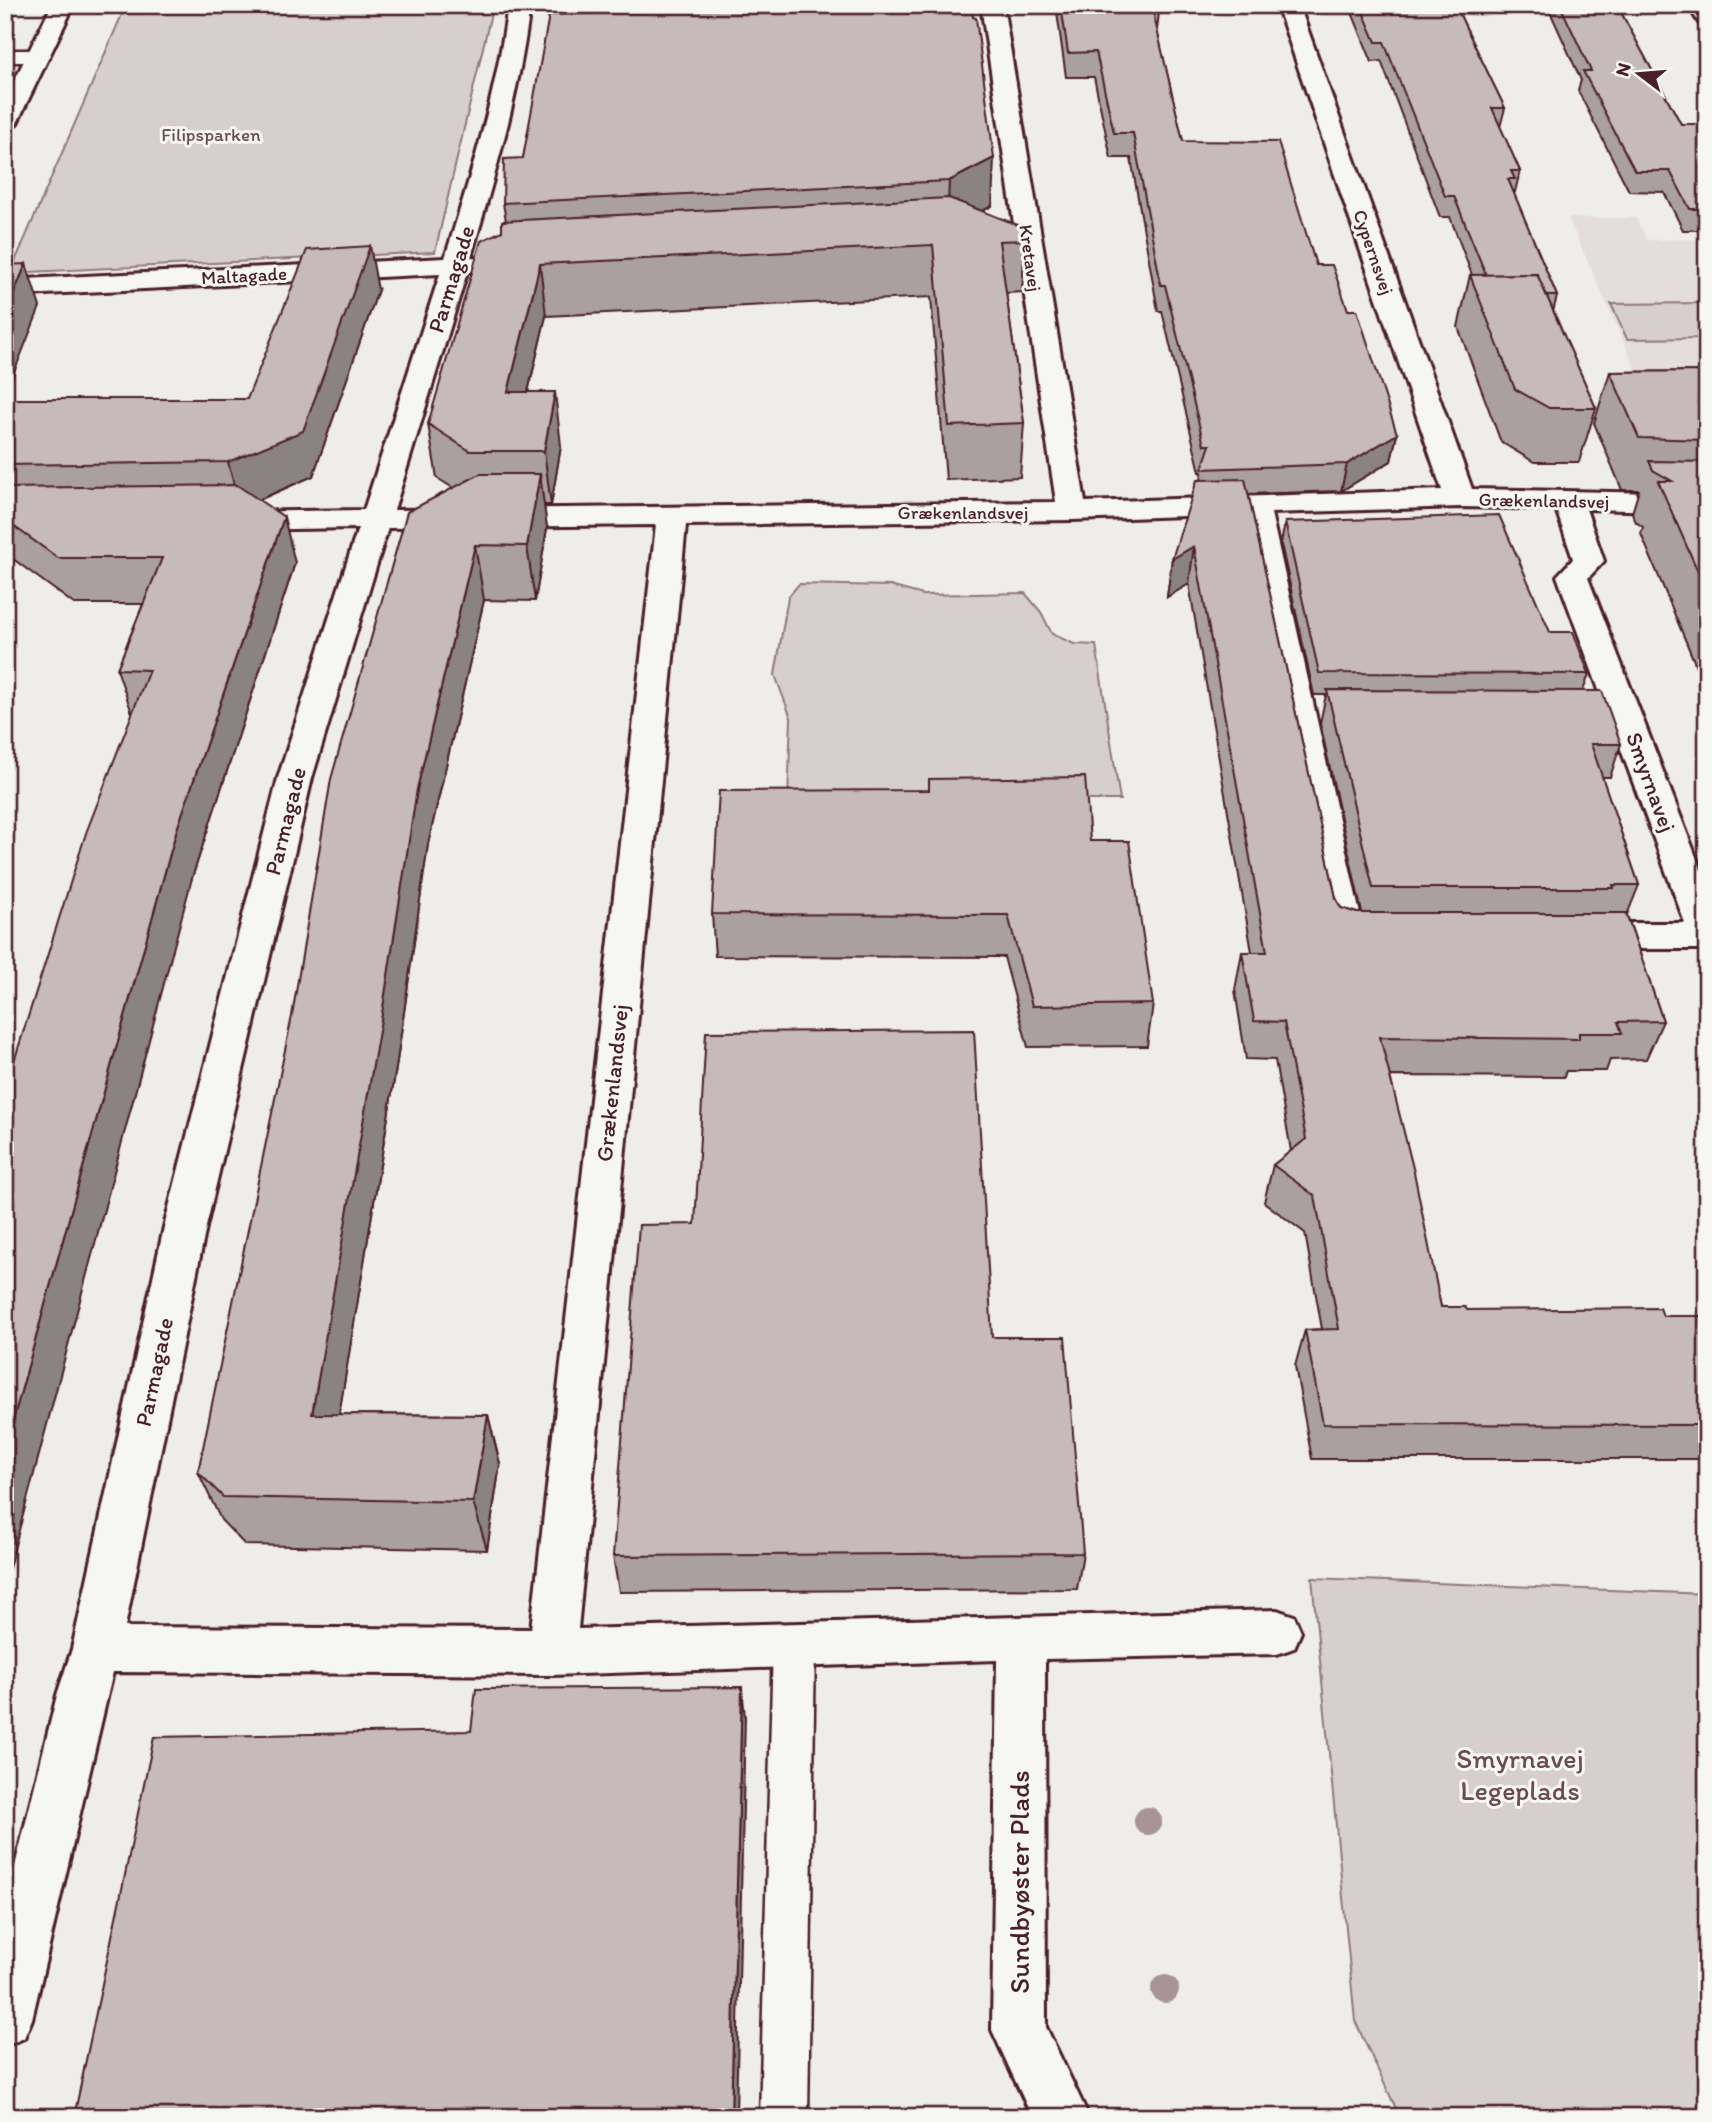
<svg xmlns="http://www.w3.org/2000/svg" width="1712" height="2122" viewBox="0 0 1712 2122" font-family="Itim,sans-serif">
  <style>
    .built { fill: #e3dedc }
    .green { fill: #d7cfce; stroke: #90777c; stroke-width: 2 }
    .lines { fill: none; stroke-linecap: round; stroke-linejoin: round }
    .lane-casing { stroke: #4a1f2b; stroke-width: 5 }
    .street-casing { stroke: #4a1f2b; stroke-width: 6 }
    .lane { fill: #f6f6f2; fill-rule: evenodd }
    .street { fill: #f6f6f2; fill-rule: evenodd }
    .tree { fill: #a89498 }
    .wall { fill: #aaa0a1; stroke: #4a1f2b; stroke-width: 2 }
    .shaded-wall { fill: #8b8283; stroke: #4a1f2b; stroke-width: 2 }
    .building { fill: #c6babb; stroke: #4a1f2b; stroke-width: 2 }
    .labels { text-anchor: middle; stroke-width: 6; stroke-linejoin: round; paint-order: stroke }
    .far-park-label { font-size: 19px; fill: #6d4b54; stroke: #f6f6f2 }
    .far-street-label { font-size: 19px; fill: #4a1f2b; stroke: #f6f6f2 }
    .street-label { font-size: 23px; fill: #4a1f2b; stroke: #f6f6f2 }
    .near-park-label { font-size: 28px; fill: #6d4b54; stroke: #f6f6f2 }
    .near-street-label { font-size: 28px; fill: #4a1f2b; stroke: #f6f6f2 }
  </style>
  <rect width="100%" height="100%" fill="#efedea"/>
  <filter id="ink" filterUnits="userSpaceOnUse"><feTurbulence type="fractalNoise" baseFrequency=".0143" numOctaves="2"/><feDisplacementMap in="SourceGraphic" scale="14" xChannelSelector="R" yChannelSelector="G"/><feConvolveMatrix kernelMatrix="1 2 1 2 8 2 1 2 1" color-interpolation-filters="sRGB"/></filter>
  <g filter="url(#ink)">
    <path class="built" d="M 1568,218 L 1636,218 L 1647,240 L 1707,239 L 1707,376 L 1638,374 Z"/>
    <g class="green">
      <path d="M 126,5 L 493,5 L 435,252 L 10,273 Z"/>
      <path d="M 1707,303 L 1707,338 L 1627,339 L 1611,304 Z"/>
      <path d="M 799,584 L 890,586 L 923,595 L 1025,593 L 1041,612 L 1052,634 L 1074,644 L 1096,645 L 1120,800 L 788,800 L 791,718 L 775,675 L 788,597 Z"/>
      <path d="M 1312,1578 L 1707,1594 L 1707,2117 L 1400,2117 L 1355,2021 Z"/>
    </g>
    <g class="lines">
      <g class="lane-casing">
        <g id="lane">
          <path d="M 5,50 L 39,50 L 49,56 L 39,62 L 5,62 Z"/>
          <path d="M 794,1625 L 809,1630 L 815,1644 L 808,2117 L 760,2117 L 773,1644 L 779,1630 Z"/>
        </g>
      </g>
      <g class="street-casing">
        <g id="street">
          <path d="M 52,5 L 74,5 L 17,123 L 13,128 L 5,130 L 5,99 Z"/>
          <path d="M 508,5 L 530,5 C 520,91 495,174 471,257 L 488,259 L 492,264 L 488,269 L 467,272 L 394,510 L 1056,502 L 981,5 L 1003,5 L 1085,502 L 1442,490 L 1277,5 L 1299,5 L 1472,489 L 1707,494 L 1707,512 L 1586,509 L 1604,561 L 1588,578 L 1707,885 L 1707,949 L 1581,949 L 1568,945 L 1563,936 L 1568,927 L 1581,923 L 1685,923 L 1557,576 L 1573,559 L 1556,509 L 1460,507 L 1271,513 L 1362,923 L 1383,927 L 1388,936 L 1383,945 C 1366,950 1351,950 1334,945 L 1329,936 L 1241,514 L 1072,520 L 686,525 L 578,1629 L 1277,1610 L 1294,1616 L 1301,1632 L 1294,1648 L 1277,1654 L 1045,1659 L 1046,2027 L 1089,2117 L 1032,2117 L 992,2030 L 997,1660 L 552,1675 L 113,1672 L 32,2019 L 24,2038 L 5,2046 L 5,1907 L 57,1695 L 72,1649 L 164,1227 L 278,778 L 358,528 L 231,530 L 220,527 L 216,521 L 220,515 L 231,512 L 364,510 L 440,274 L 5,296 L 5,280 L 445,258 C 471,175 497,92 508,5 ZM 656,525 L 531,1629 L 125,1627 L 206,1227 L 312,778 L 388,528 Z"/>
          <path d="M 1688,5 L 1707,5 L 1707,24 L 1699,23 Z"/>
        </g>
      </g>
      <use href="#lane" class="lane"/>
      <use href="#street" class="street"/>
    </g>
    <g class="tree">
      <circle cx="1148" cy="1821" r="14"/>
      <circle cx="1165" cy="1989" r="14"/>
    </g>
    <g class="wall">
      <path d="M 553,5 L 971,5 L 992,206 L 982,211 L 1025,240 L 1022,292 L 1006,293 L 1024,423 L 1020,477 L 946,480 L 931,297 L 546,316 L 528,392 L 561,446 L 551,505 L 544,505 L 547,528 L 535,601 L 484,600 L 428,844 L 396,1068 L 339,1414 L 488,1415 L 500,1464 L 487,1550 L 245,1545 L 221,1520 L 198,1472 L 453,488 L 437,478 L 428,424 L 506,221 L 503,203 L 523,158 L 554,15 Z"/>
      <path d="M 1056,5 L 1157,5 L 1159,12 L 1157,31 L 1183,141 L 1316,265 L 1348,310 L 1397,434 L 1391,461 L 1341,491 L 1248,494 L 1336,898 L 1341,908 L 1357,913 L 1362,913 L 1320,723 L 1326,695 L 1314,695 L 1281,544 L 1285,522 L 1550,632 L 1589,674 L 1583,691 L 1621,744 L 1610,777 L 1602,777 L 1639,885 L 1627,915 L 1663,1021 L 1646,1059 L 1610,1060 L 1606,1071 L 1566,1071 L 1564,1077 L 1390,1076 L 1441,1307 L 1467,1310 L 1663,1316 L 1707,1316 L 1707,1459 L 1312,1459 L 1295,1366 L 1305,1330 L 1322,1329 L 1305,1233 L 1264,1202 L 1273,1165 L 1291,1151 L 1275,1060 L 1246,1059 L 1235,990 L 1242,952 L 1252,952 L 1189,584 L 1167,597 L 1172,559 L 1201,480 L 1202,472 L 1200,472 L 1162,311 L 1158,311 L 1131,158 L 1111,158 L 1094,77 L 1066,77 Z"/>
      <path d="M 1349,5 L 1455,5 L 1505,108 L 1500,127 L 1520,171 L 1515,192 L 1513,192 L 1557,296 L 1553,312 L 1596,408 L 1579,462 L 1534,462 L 1501,442 L 1458,327 L 1470,275 L 1472,275 L 1450,217 L 1440,217 L 1381,61 L 1372,62 Z"/>
      <path d="M 1547,5 L 1617,5 L 1681,124 L 1707,124 L 1707,230 L 1683,230 L 1664,192 L 1629,191 L 1578,91 L 1581,80 Z"/>
      <path d="M 378,290 L 313,476 L 259,500 L 295,563 L 192,878 L 132,713 L 117,669 L 143,604 L 74,604 L 5,553 L 5,399 L 247,399 Z"/>
      <path d="M 1707,371 L 1707,692 L 1641,534 L 1643,527 L 1636,522 L 1632,513 L 1639,490 L 1622,490 L 1594,423 L 1610,372 Z"/>
      <path d="M 1090,841 L 1153,1004 L 1147,1046 L 1028,1047 L 1004,957 L 715,956 L 712,914 Z"/>
      <path d="M 992,1337 L 1083,1553 L 1077,1589 L 619,1592 L 613,1556 Z"/>
    </g>
    <g class="shaded-wall">
      <path d="M 994,158 L 992,206 L 947,229 L 949,181 Z"/>
      <path d="M 370,246 L 378,290 L 313,476 L 240,508 L 228,462 Z"/>
      <path d="M 26,264 L 40,307 L 5,395 L 5,314 Z"/>
      <path d="M 540,264 L 546,316 L 515,446 L 508,392 Z"/>
      <path d="M 555,392 L 561,446 L 551,505 L 544,451 Z"/>
      <path d="M 1397,434 L 1391,461 L 1341,491 L 1347,464 Z"/>
      <path d="M 540,474 L 547,528 L 535,601 L 527,546 Z"/>
      <path d="M 284,517 L 295,563 L 192,878 L 5,1583 L 5,1449 L 176,832 Z"/>
      <path d="M 475,545 L 484,600 L 428,844 L 396,1068 L 331,1464 L 312,1414 L 417,789 Z"/>
      <path d="M 1194,546 L 1189,584 L 1167,597 L 1172,559 Z"/>
      <path d="M 488,1415 L 500,1464 L 487,1550 L 473,1502 Z"/>
      <path d="M 742,1687 L 745,1717 L 736,2117 L 731,2117 Z"/>
    </g>
    <g class="building">
      <path d="M 836,5 L 971,5 L 973,17 L 976,18 L 994,158 L 949,181 L 503,203 L 504,159 L 523,158 L 549,15 Z"/>
      <path d="M 1061,5 L 1157,5 L 1159,12 L 1153,12 L 1183,141 L 1278,142 L 1316,265 L 1332,265 L 1348,310 L 1357,310 L 1397,434 L 1347,464 L 1202,469 L 1210,445 L 1204,445 L 1165,285 L 1161,285 L 1133,133 L 1114,133 L 1096,52 L 1068,53 Z"/>
      <path d="M 1360,5 L 1455,5 L 1505,108 L 1492,108 L 1520,171 L 1511,171 L 1515,179 L 1508,179 L 1557,296 L 1546,296 L 1537,274 L 1486,275 L 1454,196 L 1445,196 L 1384,42 L 1376,42 Z"/>
      <path d="M 1560,5 L 1617,5 L 1681,124 L 1707,124 L 1707,209 L 1690,209 L 1670,171 L 1635,171 L 1583,71 L 1591,71 Z"/>
      <path d="M 949,198 L 1023,227 L 1025,240 L 999,241 L 1024,423 L 949,426 L 933,245 L 540,264 L 508,392 L 555,392 L 544,451 L 470,451 L 428,424 L 481,241 L 502,231 L 502,221 Z"/>
      <path d="M 370,246 L 303,431 L 228,462 L 5,465 L 5,399 L 247,399 L 307,250 Z"/>
      <path d="M 26,264 L 5,314 L 5,265 Z"/>
      <path d="M 1537,274 L 1596,408 L 1549,408 L 1515,389 L 1470,275 Z"/>
      <path d="M 1707,371 L 1707,440 L 1639,438 L 1610,372 Z"/>
      <path d="M 1649,461 L 1707,462 L 1707,592 L 1658,481 L 1672,481 L 1653,470 Z"/>
      <path d="M 480,474 L 540,474 L 527,546 L 475,545 L 417,789 L 382,1014 L 312,1414 L 488,1415 L 473,1502 L 223,1497 L 198,1472 L 292,1016 L 331,779 L 407,512 Z"/>
      <path d="M 1245,479 L 1336,898 L 1341,908 L 1357,913 L 1626,913 L 1663,1021 L 1618,1022 L 1622,1033 L 1579,1033 L 1579,1039 L 1380,1037 L 1414,1172 L 1441,1307 L 1465,1307 L 1467,1310 L 1660,1308 L 1663,1316 L 1707,1316 L 1707,1425 L 1323,1424 L 1305,1330 L 1339,1329 L 1315,1196 L 1273,1165 L 1306,1139 L 1284,1022 L 1254,1021 L 1242,952 L 1267,952 L 1194,546 L 1172,559 L 1197,480 Z"/>
      <path d="M 237,485 L 284,517 L 176,832 L 5,1449 L 5,1090 L 86,833 L 149,670 L 117,669 L 162,558 L 58,558 L 5,520 L 5,488 Z"/>
      <path d="M 1499,515 L 1550,632 L 1573,632 L 1589,674 L 1319,673 L 1285,522 Z"/>
      <path d="M 1327,690 L 1602,691 L 1621,744 L 1591,744 L 1639,885 L 1613,885 L 1614,888 L 1373,888 Z"/>
      <path d="M 1085,777 L 1090,841 L 1129,841 L 1153,1004 L 1032,1006 L 1008,915 L 712,914 L 719,791 L 929,790 L 929,779 Z"/>
      <path d="M 974,1030 L 992,1337 L 1065,1337 L 1083,1553 L 613,1556 L 639,1225 L 695,1224 L 706,1032 Z"/>
      <path d="M 742,1687 L 731,2117 L 74,2117 L 154,1737 L 471,1731 L 476,1689 Z"/>
    </g>
  </g>
  <g class="labels">
    <g class="far-park-label">
      <text x="211" y="141">Filipsparken</text>
    </g>
    <g class="far-street-label">
      <text transform="translate(1374 252) rotate(71)" y="7">Cypernsvej</text>
      <text transform="translate(1031 258) rotate(82)" y="7">Kretavej</text>
      <text transform="translate(244 275) rotate(-3)" y="7">Maltagade</text>
      <text transform="translate(1544 500) rotate(1)" y="7">Grækenlandsvej</text>
      <text x="963" y="519">Grækenlandsvej</text>
    </g>
    <g class="street-label">
      <text transform="translate(451 279) rotate(-73)" y="8">Parmagade</text>
      <text transform="translate(1651 782) rotate(70)" y="8">Smyrnavej</text>
      <text transform="translate(285 821) rotate(-76)" y="8">Parmagade</text>
      <text transform="translate(612 1083) rotate(-84)" y="8">Grækenlandsvej</text>
      <text transform="translate(154 1372) rotate(-78)" y="8">Parmagade</text>
    </g>
    <g class="near-park-label">
      <text x="1520" y="1768">Smyrnavej<tspan x="1520" dy="32">Legeplads</tspan></text>
    </g>
    <g class="near-street-label">
      <text transform="translate(1019 1882) rotate(-90)" y="10">Sundbyøster Plads</text>
    </g>
  </g>
  <rect width="1712" height="2122" fill="none" stroke="#f6f6f2" stroke-width="28"/>
  <rect x="14" y="14" width="1684" height="2094" fill="none" stroke="#4a1f2b" stroke-width="2.5" filter="url(#ink)"/>
  <g transform="translate(1639 74) rotate(286)" stroke="#f6f6f2" stroke-width="5" paint-order="stroke">
  <path d="M0-5L12 26L0 18L-12 26Z" fill="#4a1f2b"/>
  <text y="-10" font-size="19" font-weight="bold" text-anchor="middle" fill="#4a1f2b">N</text>
  </g>
</svg>
